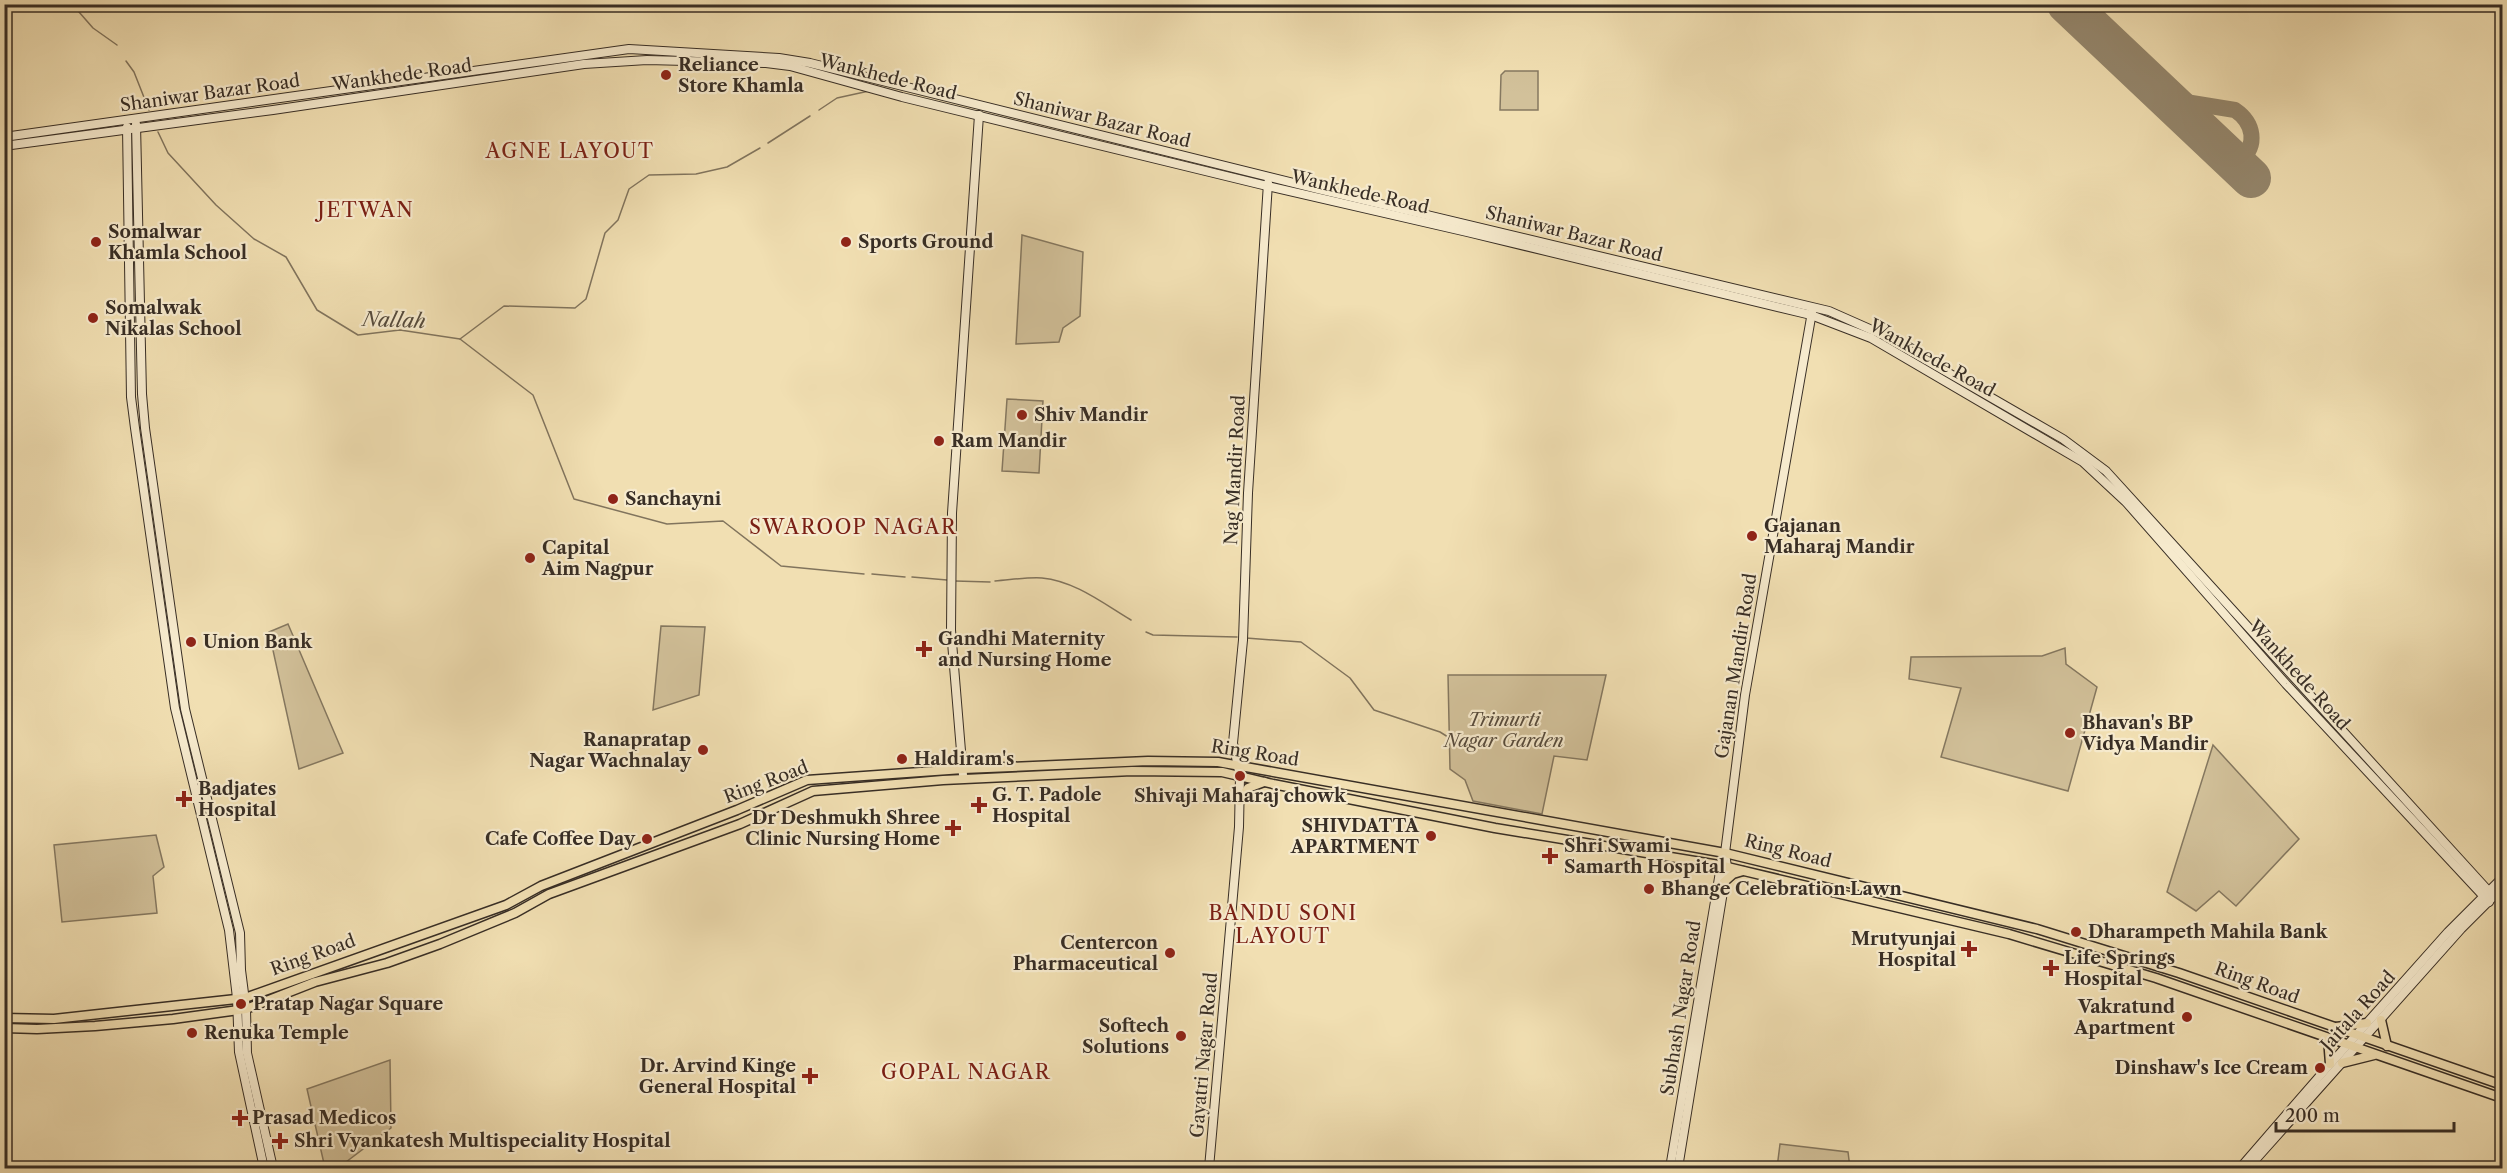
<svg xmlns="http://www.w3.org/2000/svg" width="2507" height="1173" viewBox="0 0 2507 1173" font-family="'Libre Caslon Text',serif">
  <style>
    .green { fill: #d2c19a; stroke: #857860; stroke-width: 1.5 }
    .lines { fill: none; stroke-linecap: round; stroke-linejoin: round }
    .stream { stroke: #81745d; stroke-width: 1.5 }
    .taxiway { stroke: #94866c; stroke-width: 16 }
    .runway { stroke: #94866c; stroke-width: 40 }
    .secondary-casing { stroke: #382e25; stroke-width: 10 }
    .primary-casing { stroke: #382e25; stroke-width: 11 }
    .secondary { stroke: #f6eacd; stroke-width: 8 }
    .primary { stroke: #f1dfb2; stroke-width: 8 }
    .poi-dot { fill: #8f2418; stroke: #f6eacd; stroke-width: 2 }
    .labels { text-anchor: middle; stroke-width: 4.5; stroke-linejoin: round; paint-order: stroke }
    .poi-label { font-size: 18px; font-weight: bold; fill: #382e25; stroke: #f6eacd; text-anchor: start }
    .street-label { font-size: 18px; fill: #382e25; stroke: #f6eacd }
    .park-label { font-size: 18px; font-style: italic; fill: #574b3c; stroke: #f6eacd }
    .neighbourhood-label { font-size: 20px; letter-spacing: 1.5px; fill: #7a1f14; stroke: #f6eacd }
    .water-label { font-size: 20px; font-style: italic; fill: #564b3c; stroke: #f6eacd }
  </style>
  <rect width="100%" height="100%" fill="#f1dfb2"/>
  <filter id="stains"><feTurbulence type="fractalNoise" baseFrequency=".00333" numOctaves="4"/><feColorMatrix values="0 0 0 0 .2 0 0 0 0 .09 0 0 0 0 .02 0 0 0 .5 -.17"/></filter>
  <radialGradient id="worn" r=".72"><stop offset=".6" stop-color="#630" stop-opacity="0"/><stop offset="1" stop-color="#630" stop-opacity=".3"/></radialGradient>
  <g class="green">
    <path d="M 1505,71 L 1538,71 L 1538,110 L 1500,110 L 1501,75 Z"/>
    <path d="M 1022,235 L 1083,252 L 1080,316 L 1063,328 L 1059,342 L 1016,344 Z"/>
    <path d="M 1007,399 L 1043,401 L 1039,473 L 1002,471 Z"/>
    <path d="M 288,624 L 343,753 L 299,769 L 269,632 Z"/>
    <path d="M 661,626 L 705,627 L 699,695 L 653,710 Z"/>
    <path d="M 2065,648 L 2066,664 L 2097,687 L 2068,791 L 1941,757 L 1961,688 L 1909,679 L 1911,657 L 2042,656 Z"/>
    <path d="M 1448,675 L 1606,675 L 1587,760 L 1554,756 L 1542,814 L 1473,801 L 1465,780 L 1450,769 Z"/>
    <path d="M 2213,745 L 2299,839 L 2236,906 L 2219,891 L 2196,911 L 2167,892 Z"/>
    <path d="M 156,835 L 164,867 L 153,876 L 157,913 L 62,922 L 54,845 Z"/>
    <path d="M 390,1060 L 391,1128 L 338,1168 L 325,1168 L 307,1089 Z"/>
    <path d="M 1780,1144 L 1848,1152 L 1850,1168 L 1777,1168 Z"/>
  </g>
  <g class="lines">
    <g class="stream">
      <path d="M 72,4 L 93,28 L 117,45"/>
      <path d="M 126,61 L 134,72 L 149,110"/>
      <path d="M 819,110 L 837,98 L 869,91"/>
      <path d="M 158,132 L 168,153 L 216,205 L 254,239 L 286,257 L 317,310 L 358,335 L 400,330 L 460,339 L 533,395 L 574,499 L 667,524 L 723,521 L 781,566 L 864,574"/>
      <path d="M 768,143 L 810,116"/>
      <path d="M 460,339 L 504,306 L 575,308 L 586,299 L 605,233 L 618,220 L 629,189 L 649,175 L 696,174 L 727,167 L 760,148"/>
      <path d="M 872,574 L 905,577"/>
      <path d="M 912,577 L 947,580"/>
      <path d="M 955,581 L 990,582"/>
      <path d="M 995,581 C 1010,580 1027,577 1042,578 C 1075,581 1104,604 1131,620"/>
      <path d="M 1146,632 L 1153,635 L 1237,637"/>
      <path d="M 1246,638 L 1301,642 L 1350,678 L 1374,710 L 1440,732 L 1448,737"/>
    </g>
    <path class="taxiway" d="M 2167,99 L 2235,110 C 2254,123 2258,145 2240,161 L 2223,163 C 2212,157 2206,150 2207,137"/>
    <path class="runway" d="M 2067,4 L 2251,178"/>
    <g class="secondary-casing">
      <g id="secondary">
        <path d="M 136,124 L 142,394 L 145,428 L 185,709 L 240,933 L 241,970 L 246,1009 L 247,1053 L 273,1168"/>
        <path d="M 127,127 L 131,397 L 135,428 L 175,708 L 229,930 L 237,998 L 239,1052 L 264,1168"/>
        <path d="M 4,137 L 629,49 L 779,58 L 810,63 L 1318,189 L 1829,311 L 1881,334 L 2063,439 L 2106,471 L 2494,897"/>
        <path d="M 4,146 L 273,110 L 584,64 L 647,60 L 766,63 L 790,66 L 902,97 L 1267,186 L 1467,232 L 1811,315 L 1871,338 L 2083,462 L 2126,502 L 2286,684 L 2489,902"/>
        <path d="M 963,775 L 951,630 L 952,513 L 979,115"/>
        <path d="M 1209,1168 L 1239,827 L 1240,776 L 1233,743 L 1243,640 L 1248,493 L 1268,183"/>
        <path d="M 1670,1168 L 1722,860"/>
        <path d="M 1678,1168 L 1727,867 L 1725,853 L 1745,695 L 1812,312"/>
        <path d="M 2240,1168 L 2325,1070 L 2448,932 L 2502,878"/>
        <path d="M 2248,1168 L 2461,929 L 2502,888"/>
      </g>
    </g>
    <g class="primary-casing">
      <g id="primary">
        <path d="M 1239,801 L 1248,788 L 1264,782"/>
        <path d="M 1724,882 L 1733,874 L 1743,871"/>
        <path d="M 4,1018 L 54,1019 L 245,998 L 506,905 L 541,886 L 737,810 L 807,780 L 963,769 L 1148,761 L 1218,762 L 1725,853 L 2037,929 L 2179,973 L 2502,1085"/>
        <path d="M 2381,1020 L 2387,1046"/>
        <path d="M 2336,1027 L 2367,1023"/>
        <path d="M 4,1028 L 37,1029 L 95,1026 L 173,1019 L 246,1009 L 315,982 L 387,963 L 440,944 L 515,913 L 549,894 L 740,824 L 813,791 L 943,780 L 1132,771 L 1222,772 L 1273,784 L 1495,828 L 1719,865 L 2009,934 L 2156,978 L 2502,1098"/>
        <path d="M 2328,1038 L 2330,1064"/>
        <path d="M 2342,1063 L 2374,1055"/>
      </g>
    </g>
    <use href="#secondary" class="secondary"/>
    <use href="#primary" class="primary"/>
  </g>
  <g class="poi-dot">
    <circle cx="666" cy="75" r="6"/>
    <circle cx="96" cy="242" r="6"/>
    <circle cx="846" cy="242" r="6"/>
    <circle cx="93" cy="318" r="6"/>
    <circle cx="1022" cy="415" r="6"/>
    <circle cx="939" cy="441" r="6"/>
    <circle cx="613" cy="499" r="6"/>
    <circle cx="1752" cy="536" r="6"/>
    <circle cx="530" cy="558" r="6"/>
    <circle cx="191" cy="642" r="6"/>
    <path d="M921 640h6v6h6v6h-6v6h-6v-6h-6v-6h6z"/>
    <circle cx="2070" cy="733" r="6"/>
    <circle cx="703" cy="750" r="6"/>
    <circle cx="902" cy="759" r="6"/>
    <circle cx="1240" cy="776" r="6"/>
    <path d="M181 790h6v6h6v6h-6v6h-6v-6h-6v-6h6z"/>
    <path d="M976 796h6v6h6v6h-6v6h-6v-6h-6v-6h6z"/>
    <path d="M950 819h6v6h6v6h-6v6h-6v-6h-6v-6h6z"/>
    <circle cx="1431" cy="836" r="6"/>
    <circle cx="647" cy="839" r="6"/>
    <path d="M1547 847h6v6h6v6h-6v6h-6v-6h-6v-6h6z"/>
    <circle cx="1649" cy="889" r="6"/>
    <circle cx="2076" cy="932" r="6"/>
    <path d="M1966 940h6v6h6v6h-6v6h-6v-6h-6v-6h6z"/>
    <circle cx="1170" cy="953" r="6"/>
    <path d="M2048 959h6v6h6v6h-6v6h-6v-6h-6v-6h6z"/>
    <circle cx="241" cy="1004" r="6"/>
    <circle cx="2187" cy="1017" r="6"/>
    <circle cx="192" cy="1033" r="6"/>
    <circle cx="1181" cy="1036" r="6"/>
    <circle cx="2320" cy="1068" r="6"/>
    <path d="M807 1067h6v6h6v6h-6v6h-6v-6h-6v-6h6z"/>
    <path d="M237 1109h6v6h6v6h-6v6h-6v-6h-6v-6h6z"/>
    <path d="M277 1132h6v6h6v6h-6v6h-6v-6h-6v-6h6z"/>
  </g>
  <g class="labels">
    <g class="poi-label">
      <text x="678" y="71">Reliance<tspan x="678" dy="21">Store Khamla</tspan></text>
      <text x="108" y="238">Somalwar<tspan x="108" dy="21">Khamla School</tspan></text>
      <text x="858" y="248">Sports Ground</text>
      <text x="105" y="314">Somalwak<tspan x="105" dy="21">Nikalas School</tspan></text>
      <text x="1034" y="421">Shiv Mandir</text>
      <text x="951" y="447">Ram Mandir</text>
      <text x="625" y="505">Sanchayni</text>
      <text x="1764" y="532">Gajanan<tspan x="1764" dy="21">Maharaj Mandir</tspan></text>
      <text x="542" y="554">Capital<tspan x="542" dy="21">Aim Nagpur</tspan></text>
      <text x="938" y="645">Gandhi Maternity<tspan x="938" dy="21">and Nursing Home</tspan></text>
      <text x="203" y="648">Union Bank</text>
      <text x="2082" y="729">Bhavan's BP<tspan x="2082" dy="21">Vidya Mandir</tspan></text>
      <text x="691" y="746" text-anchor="end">Ranapratap<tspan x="691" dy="21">Nagar Wachnalay</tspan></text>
      <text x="914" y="765">Haldiram's</text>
      <text x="198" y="795">Badjates<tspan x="198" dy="21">Hospital</tspan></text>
      <text x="992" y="801">G. T. Padole<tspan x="992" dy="21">Hospital</tspan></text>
      <text x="1240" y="802" text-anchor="middle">Shivaji Maharaj chowk</text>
      <text x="940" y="824" text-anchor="end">Dr Deshmukh Shree<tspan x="940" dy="21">Clinic Nursing Home</tspan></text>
      <text x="1419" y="832" text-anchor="end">SHIVDATTA<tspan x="1419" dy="21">APARTMENT</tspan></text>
      <text x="635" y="845" text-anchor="end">Cafe Coffee Day</text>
      <text x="1564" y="852">Shri Swami<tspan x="1564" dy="21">Samarth Hospital</tspan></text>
      <text x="1661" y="895">Bhange Celebration Lawn</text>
      <text x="2088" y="938">Dharampeth Mahila Bank</text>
      <text x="1956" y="945" text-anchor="end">Mrutyunjai<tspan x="1956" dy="21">Hospital</tspan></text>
      <text x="1158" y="949" text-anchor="end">Centercon<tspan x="1158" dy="21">Pharmaceutical</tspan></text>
      <text x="2064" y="964">Life Springs<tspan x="2064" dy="21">Hospital</tspan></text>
      <text x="253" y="1010">Pratap Nagar Square</text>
      <text x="2175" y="1013" text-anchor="end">Vakratund<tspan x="2175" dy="21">Apartment</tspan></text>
      <text x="1169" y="1032" text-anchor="end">Softech<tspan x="1169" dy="21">Solutions</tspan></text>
      <text x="204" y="1039">Renuka Temple</text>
      <text x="796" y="1072" text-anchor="end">Dr. Arvind Kinge<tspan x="796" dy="21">General Hospital</tspan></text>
      <text x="2308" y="1074" text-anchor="end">Dinshaw's Ice Cream</text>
      <text x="252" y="1124">Prasad Medicos</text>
      <text x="294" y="1147">Shri Vyankatesh Multispeciality Hospital</text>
    </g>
    <g class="street-label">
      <text transform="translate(402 75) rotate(-8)" y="6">Wankhede Road</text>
      <text transform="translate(888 77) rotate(14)" y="6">Wankhede Road</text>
      <text transform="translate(210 93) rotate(-8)" y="6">Shaniwar Bazar Road</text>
      <text transform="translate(1102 120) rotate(14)" y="6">Shaniwar Bazar Road</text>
      <text transform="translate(1360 192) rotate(13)" y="6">Wankhede Road</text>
      <text transform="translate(1574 234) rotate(14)" y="6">Shaniwar Bazar Road</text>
      <text transform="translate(1932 358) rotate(29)" y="6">Wankhede Road</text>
      <text transform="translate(1235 470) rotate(-87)" y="6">Nag Mandir Road</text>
      <text transform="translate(1736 666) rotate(-81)" y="6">Gajanan Mandir Road</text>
      <text transform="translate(2299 675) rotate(48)" y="6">Wankhede Road</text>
      <text transform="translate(1255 753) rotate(9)" y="6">Ring Road</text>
      <text transform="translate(766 782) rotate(-21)" y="6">Ring Road</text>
      <text transform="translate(1788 851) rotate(14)" y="6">Ring Road</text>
      <text transform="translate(313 955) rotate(-20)" y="6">Ring Road</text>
      <text transform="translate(2257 983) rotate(20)" y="6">Ring Road</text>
      <text transform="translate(1681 1008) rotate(-81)" y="6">Subhash Nagar Road</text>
      <text transform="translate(2358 1011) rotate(-48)" y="6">Jaitala Road</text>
      <text transform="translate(1204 1055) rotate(-85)" y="6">Gayatri Nagar Road</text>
    </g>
    <g class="park-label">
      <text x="1504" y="726">Trimurti<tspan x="1504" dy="21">Nagar Garden</tspan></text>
    </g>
    <g class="neighbourhood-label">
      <text x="570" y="158">AGNE LAYOUT</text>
      <text x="366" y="217">JETWAN</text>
      <text x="853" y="534">SWAROOP NAGAR</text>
      <text x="1283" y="920">BANDU SONI<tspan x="1283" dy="23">LAYOUT</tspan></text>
      <text x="966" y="1079">GOPAL NAGAR</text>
    </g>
    <g class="water-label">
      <text transform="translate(394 320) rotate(2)" y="7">Nallah</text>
    </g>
  </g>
  <rect width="2507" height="1173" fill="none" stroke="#f1dfb2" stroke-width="24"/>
  <rect x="6" y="6" width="2495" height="1161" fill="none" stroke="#382e25" stroke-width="3"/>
  <rect x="12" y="12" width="2483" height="1149" fill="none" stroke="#382e25" stroke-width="1.5"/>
  <path d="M2276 1122v9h178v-9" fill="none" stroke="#382e25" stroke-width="3"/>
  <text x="2285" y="1122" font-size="18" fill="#382e25" stroke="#f6eacd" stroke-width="4.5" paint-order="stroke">200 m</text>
  <rect width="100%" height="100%" filter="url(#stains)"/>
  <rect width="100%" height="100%" fill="url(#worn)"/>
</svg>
